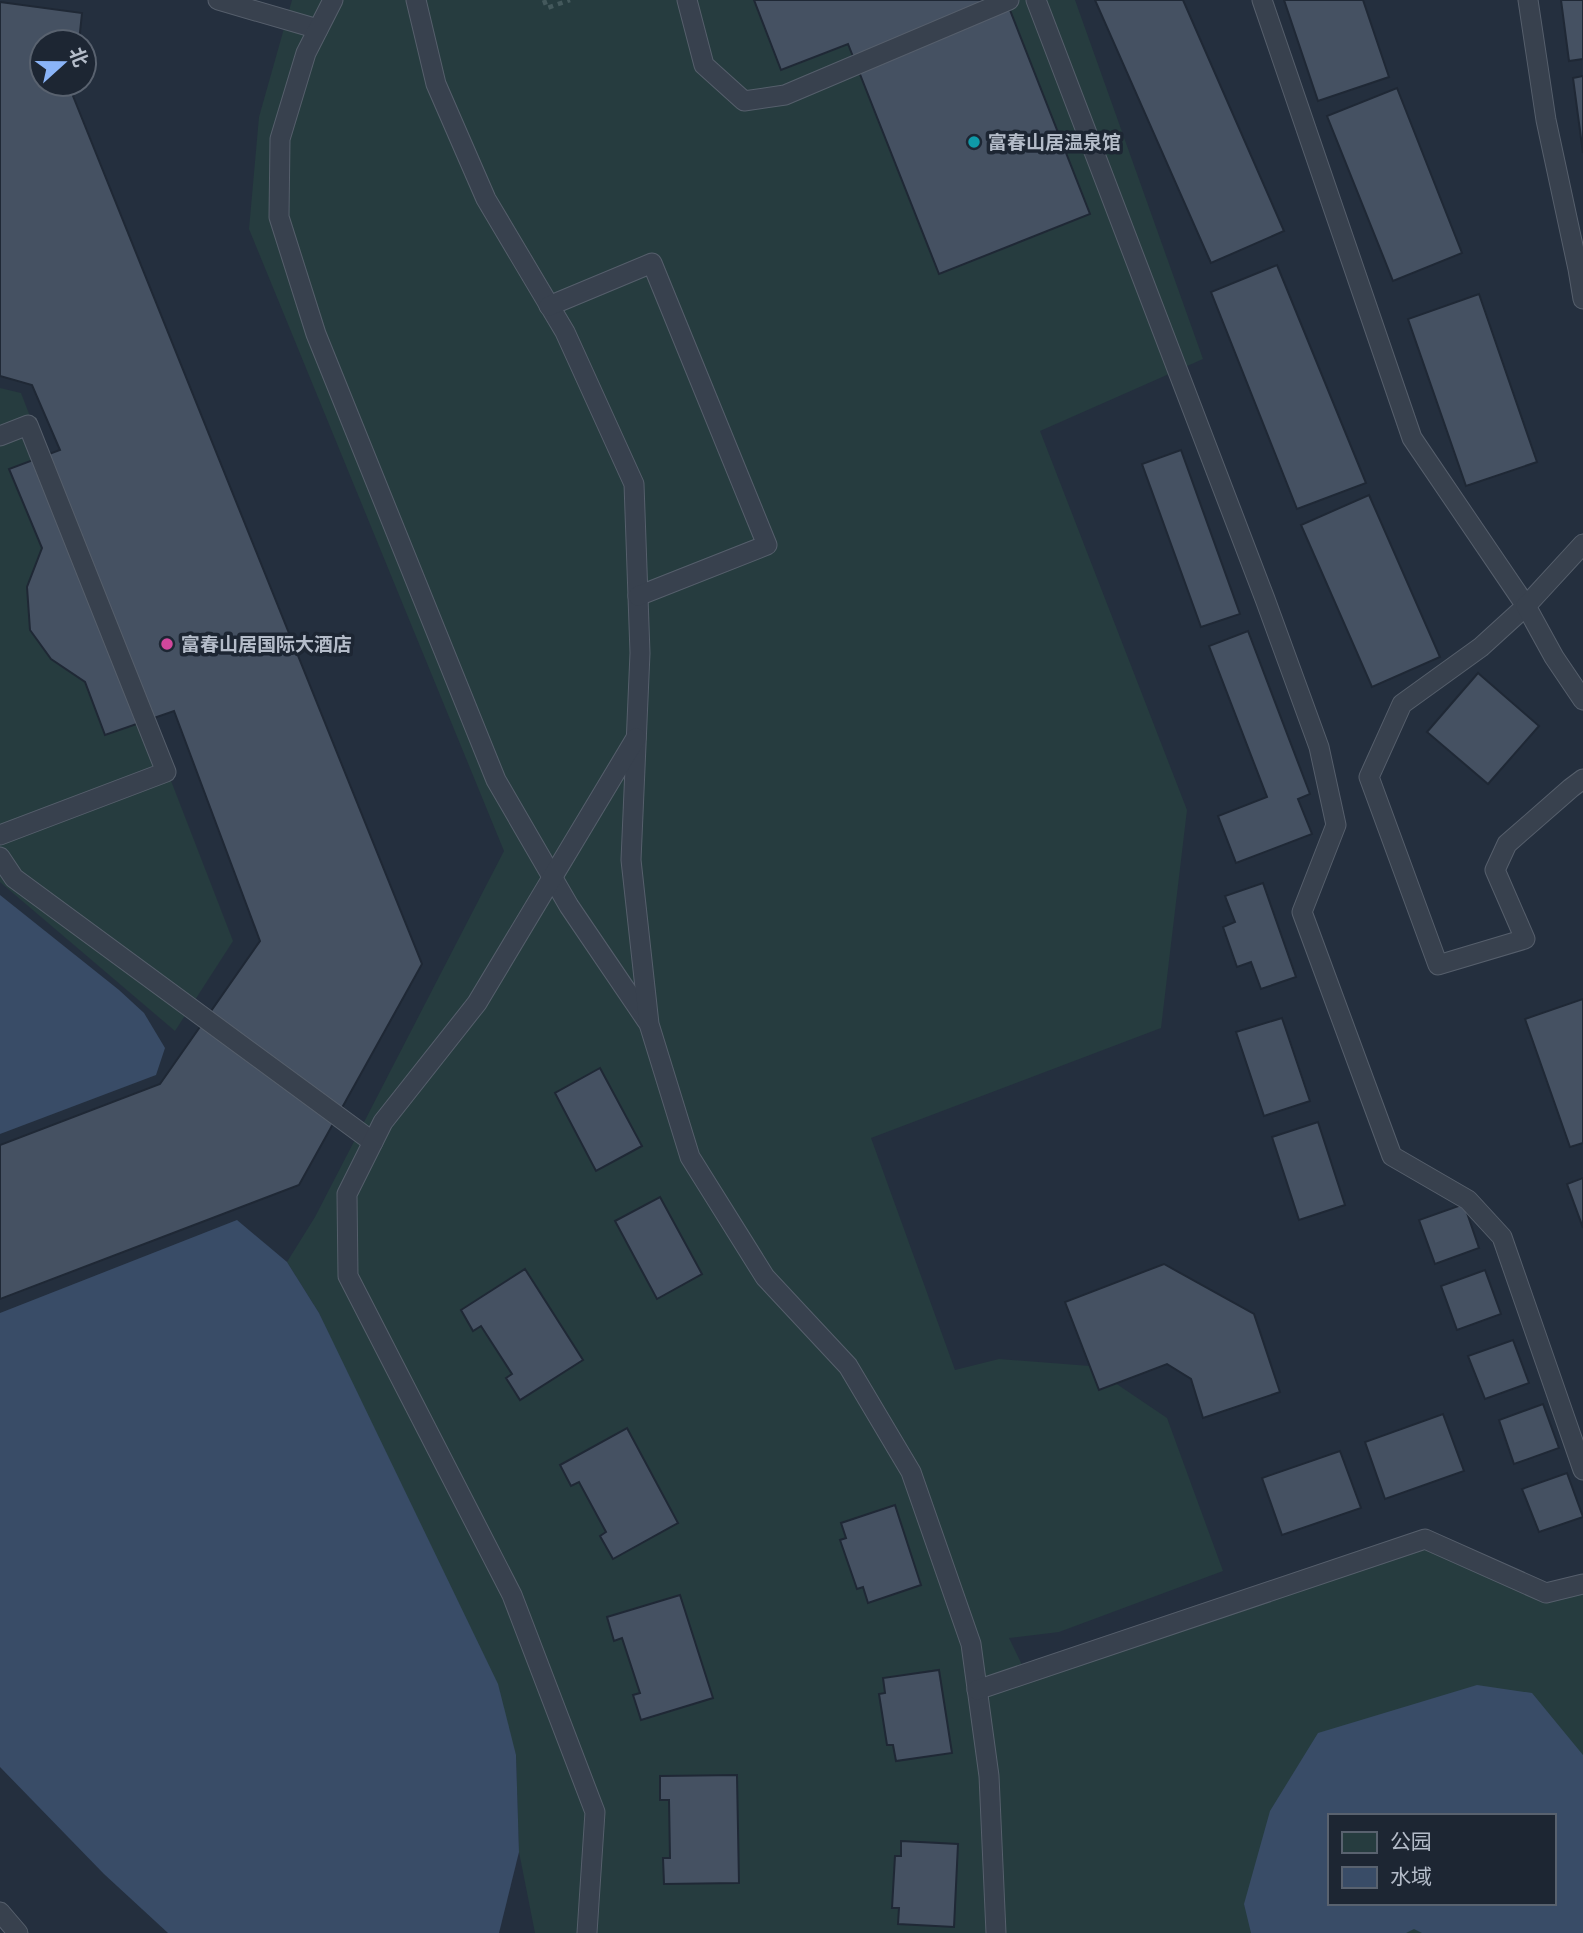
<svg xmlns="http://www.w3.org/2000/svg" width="1583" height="1933" viewBox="0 0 1583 1933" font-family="Inter,'Noto Sans SC',sans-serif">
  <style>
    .green { fill: #263c3f; fill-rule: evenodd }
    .water { fill: #394c67; fill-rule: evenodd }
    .building { fill: #455162; stroke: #1f2835; stroke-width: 2 }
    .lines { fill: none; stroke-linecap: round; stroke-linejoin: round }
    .lane-casing { stroke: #565f6c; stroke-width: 21 }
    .path { stroke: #44595c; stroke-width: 4.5; stroke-dasharray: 5 5; stroke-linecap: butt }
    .lane { stroke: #38414e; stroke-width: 19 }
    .culture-dot { fill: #0f9aa8; stroke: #1d2633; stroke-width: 2.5 }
    .hotel-dot { fill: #d1479c; stroke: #1d2633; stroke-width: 2.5 }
    .labels { text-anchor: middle; stroke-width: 7; stroke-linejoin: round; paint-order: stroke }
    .poi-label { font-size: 19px; font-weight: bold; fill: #b4bcc9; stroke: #1d2633; text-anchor: start }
  </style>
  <rect width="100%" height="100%" fill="#242f3e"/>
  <g class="green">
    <path d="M 292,0 L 1075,0 L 1203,359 L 1040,431 L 1187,810 L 1161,1028 L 871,1138 L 955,1370 L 999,1359 L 1090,1366 L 1167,1418 L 1223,1571 L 1059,1632 L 1009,1638 L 1026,1673 L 1425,1539 L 1545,1593 L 1583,1584 L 1583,1933 L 535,1933 L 519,1852 L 516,1755 L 319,1313 L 287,1262 L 315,1217 L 504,851 L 249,229 L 259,117 ZM 1329,1816 L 1553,1816 L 1553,1903 L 1329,1903 Z"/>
    <path d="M 0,388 L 21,393 L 233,941 L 175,1031 L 0,882 Z"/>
  </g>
  <g class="water">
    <path d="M 0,895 L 119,990 L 144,1013 L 165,1048 L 156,1075 L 0,1134 Z"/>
    <path d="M 237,1220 L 287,1262 L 319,1313 L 498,1684 L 516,1755 L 519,1852 L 499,1933 L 168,1933 L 104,1874 L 0,1767 L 0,1313 Z"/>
    <path d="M 1477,1685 L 1532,1693 L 1583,1755 L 1583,1933 L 1422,1933 L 1414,1929 L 1406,1933 L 1251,1933 L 1244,1904 L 1270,1811 L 1318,1733 ZM 1329,1816 L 1553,1816 L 1553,1903 L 1329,1903 Z"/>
  </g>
  <g class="building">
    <path d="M 754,0 L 1006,0 L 1090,214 L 939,274 L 848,44 L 781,70 Z"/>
    <path d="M 1095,0 L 1183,0 L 1284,231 L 1211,263 Z"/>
    <path d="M 1284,0 L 1363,0 L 1389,77 L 1318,101 Z"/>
    <path d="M 1561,0 L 1583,0 L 1583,59 L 1569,61 Z"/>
    <path d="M 0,2 L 82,13 L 79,42 L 42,42 L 42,84 L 75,84 L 73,96 L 422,964 L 299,1185 L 0,1299 L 0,1145 L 160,1084 L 260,941 L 174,711 L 105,735 L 85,682 L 51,659 L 30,630 L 27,587 L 42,548 L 9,469 L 60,450 L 32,385 L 0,376 Z"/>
    <path d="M 1583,76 L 1583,153 L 1573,78 Z"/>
    <path d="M 1397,88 L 1462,253 L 1393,281 L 1327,116 Z"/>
    <path d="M 1277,265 L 1366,483 L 1297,509 L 1211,292 Z"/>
    <path d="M 1479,294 L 1537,462 L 1466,486 L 1408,319 Z"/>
    <path d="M 1181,450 L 1240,614 L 1201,627 L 1142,464 Z"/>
    <path d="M 1369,495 L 1440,657 L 1372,687 L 1301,525 Z"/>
    <path d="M 1248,631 L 1310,794 L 1298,799 L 1312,834 L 1236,863 L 1218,816 L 1267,797 L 1209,646 Z"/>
    <path d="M 1478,673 L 1539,726 L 1488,784 L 1427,732 Z"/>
    <path d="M 1263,883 L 1296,977 L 1261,989 L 1251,962 L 1237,967 L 1223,927 L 1235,922 L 1225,896 Z"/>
    <path d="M 1583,999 L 1583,1143 L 1570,1147 L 1525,1019 Z"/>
    <path d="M 1282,1018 L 1310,1101 L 1264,1116 L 1236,1032 Z"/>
    <path d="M 600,1068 L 642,1146 L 596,1171 L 555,1093 Z"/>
    <path d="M 1318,1122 L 1345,1205 L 1299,1220 L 1272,1137 Z"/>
    <path d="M 1583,1178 L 1583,1228 L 1567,1184 Z"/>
    <path d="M 660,1197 L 702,1274 L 657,1299 L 615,1221 Z"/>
    <path d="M 1464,1204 L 1479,1248 L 1435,1264 L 1419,1220 Z"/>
    <path d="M 1164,1264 L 1254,1314 L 1280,1392 L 1203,1418 L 1191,1379 L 1167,1364 L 1099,1390 L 1065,1302 Z"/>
    <path d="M 525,1269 L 583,1360 L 520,1400 L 506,1378 L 512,1374 L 481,1326 L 473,1331 L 461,1310 Z"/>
    <path d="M 1485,1270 L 1501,1314 L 1457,1330 L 1441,1286 Z"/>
    <path d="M 1513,1340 L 1529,1383 L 1485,1399 L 1468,1356 Z"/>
    <path d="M 1543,1404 L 1559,1448 L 1514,1464 L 1499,1420 Z"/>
    <path d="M 1443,1414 L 1464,1471 L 1385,1499 L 1365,1442 Z"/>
    <path d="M 627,1428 L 678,1523 L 613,1559 L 600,1536 L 606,1532 L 579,1482 L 571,1486 L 560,1465 Z"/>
    <path d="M 1340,1451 L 1361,1508 L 1282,1535 L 1262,1478 Z"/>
    <path d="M 1567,1473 L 1583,1517 L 1539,1532 L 1522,1489 Z"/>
    <path d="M 895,1505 L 921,1585 L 868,1603 L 863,1587 L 857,1589 L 840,1540 L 846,1538 L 841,1523 Z"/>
    <path d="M 680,1595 L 713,1698 L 641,1720 L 633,1695 L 640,1693 L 622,1638 L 614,1641 L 607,1617 Z"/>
    <path d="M 939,1670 L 952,1753 L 896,1761 L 893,1745 L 887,1745 L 879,1694 L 885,1693 L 883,1678 Z"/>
    <path d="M 737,1775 L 739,1883 L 664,1884 L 663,1858 L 670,1858 L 669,1800 L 660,1800 L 660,1776 Z"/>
    <path d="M 901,1841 L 958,1844 L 954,1927 L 898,1924 L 899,1908 L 892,1908 L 895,1856 L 901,1856 Z"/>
  </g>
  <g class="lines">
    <g class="lane-casing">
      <g id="lane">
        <path d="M 218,0 L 318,29"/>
        <path d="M 333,0 L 306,53 L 280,139 L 279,217 L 316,334 L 496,780 L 569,906 L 647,1021"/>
        <path d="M 416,0 L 436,84 L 486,199 L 565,332 L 634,484 L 640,653 L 631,860 L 649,1024 L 690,1157 L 765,1277 L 848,1366 L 911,1472 L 971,1644 L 989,1776 L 996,1933"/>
        <path d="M 687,0 L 704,65 L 744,101 L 785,95 L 1009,0"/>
        <path d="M 1036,0 L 1265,599 L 1319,747 L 1336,825 L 1302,912 L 1392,1156 L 1468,1200 L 1502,1237 L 1583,1470"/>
        <path d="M 1262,0 L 1412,438 L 1526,606 L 1481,647 L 1402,704 L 1369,777 L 1438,965 L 1525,939 L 1495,870 L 1507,844 L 1571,788 L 1583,779"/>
        <path d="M 1528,0 L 1546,120 L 1578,269 L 1583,299"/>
        <path d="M 549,306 L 652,263 L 767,545 L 638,596"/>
        <path d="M 0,436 L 28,425 L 166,772 L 0,835"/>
        <path d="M 1583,544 L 1526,606 L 1554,657 L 1583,700"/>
        <path d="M 0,857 L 14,878 L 373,1142"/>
        <path d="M 977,1690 L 1425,1539 L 1546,1593 L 1583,1584"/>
        <path d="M 0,1912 L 18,1933"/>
        <path d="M 587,1933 L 595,1812 L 512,1595 L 348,1276 L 347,1194 L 383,1122 L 477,1003 L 636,738"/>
      </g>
    </g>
    <path class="path" d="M 544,0 L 547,8 L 570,0"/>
    <use href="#lane" class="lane"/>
  </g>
  <circle class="culture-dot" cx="974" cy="142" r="7"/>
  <circle class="hotel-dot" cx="167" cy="644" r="7"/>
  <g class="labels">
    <g class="poi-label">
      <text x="988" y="149">富春山居温泉馆</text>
      <text x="181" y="651">富春山居国际大酒店</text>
    </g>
  </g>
  <rect x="1328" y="1814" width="228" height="91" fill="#1d2633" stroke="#59626f" stroke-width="2"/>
  <rect x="1342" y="1832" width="35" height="21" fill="#263c3f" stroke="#59626f" stroke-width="2"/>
  <text x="1390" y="1849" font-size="21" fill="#b4bcc9">公园</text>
  <rect x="1342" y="1867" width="35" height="21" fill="#394c67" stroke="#59626f" stroke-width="2"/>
  <text x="1390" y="1884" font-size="21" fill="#b4bcc9">水域</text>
  <g transform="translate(63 63) rotate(69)"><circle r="33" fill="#1d2633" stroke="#59626f" stroke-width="2"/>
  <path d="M0-5L12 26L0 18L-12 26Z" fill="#8ab4f8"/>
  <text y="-10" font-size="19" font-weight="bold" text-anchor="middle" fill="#b4bcc9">北</text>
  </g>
</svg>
